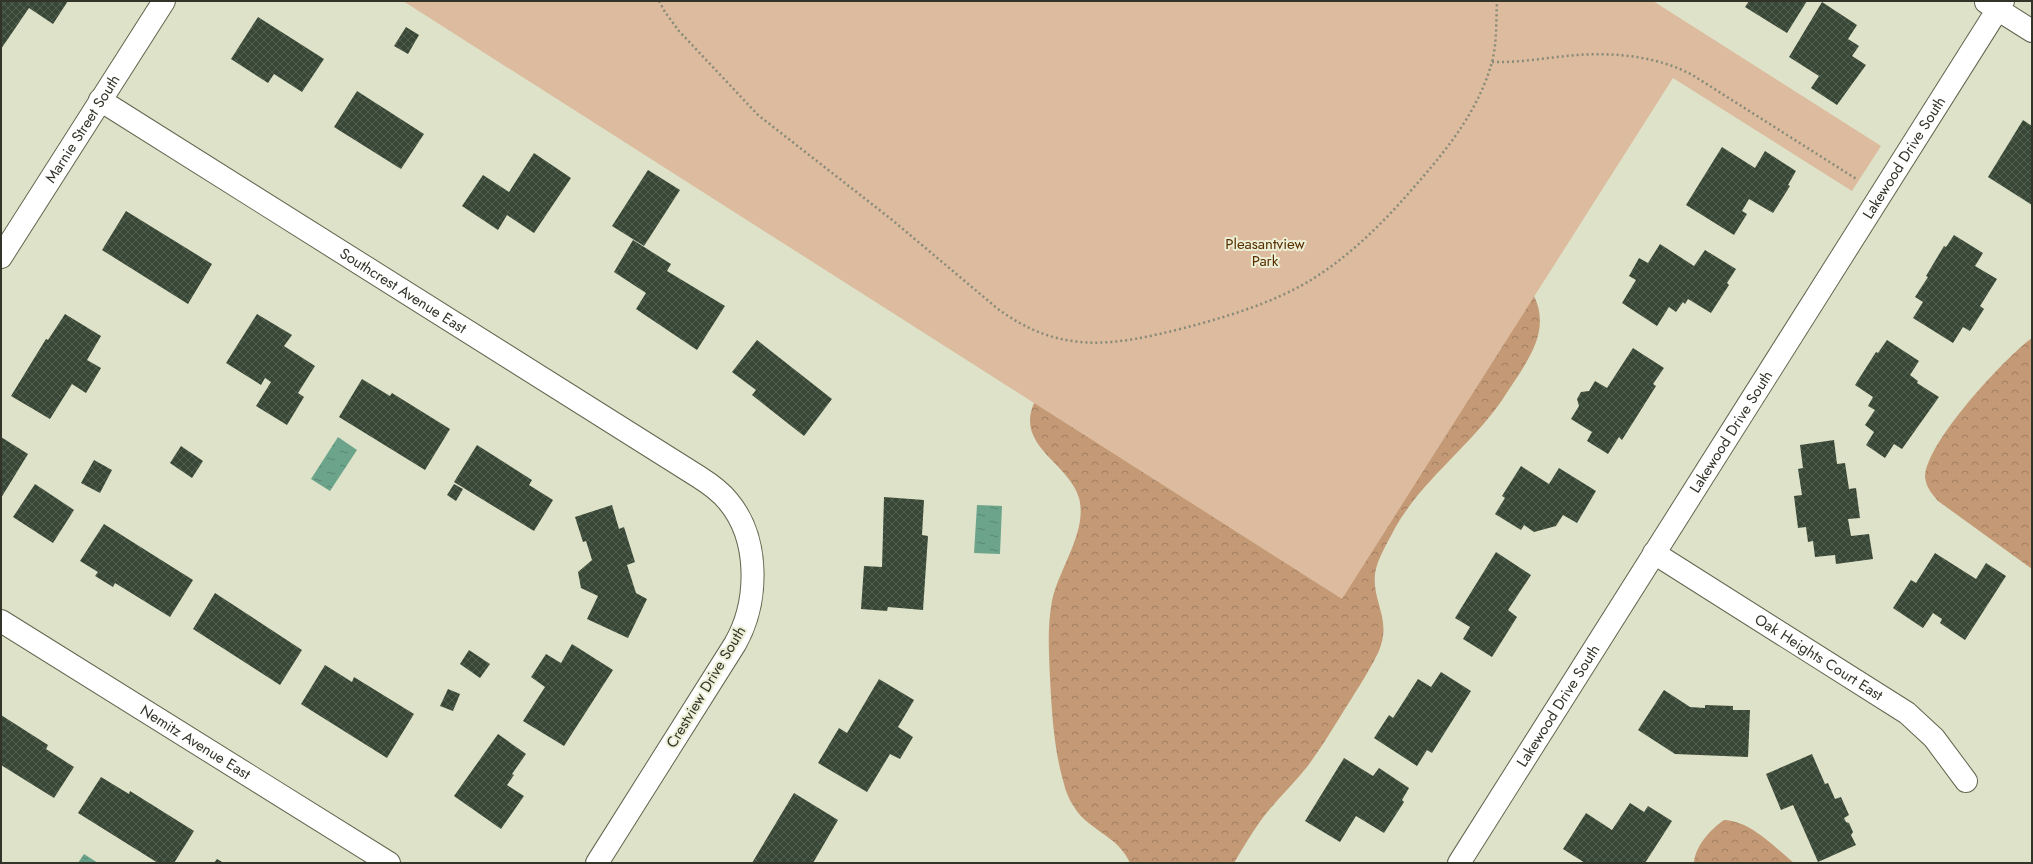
<svg xmlns="http://www.w3.org/2000/svg" width="2033" height="864" font-family="Jost,sans-serif">
<style>
.forest{fill:url(#forest-crowns)}
.park{fill:#dcbb9e}
.water{fill:url(#water-ripples)}
.building{fill:url(#building-cross-hatch)}
.lines{fill:none;stroke-linecap:round;stroke-linejoin:round}
.minor-casing{stroke:#62654e;stroke-width:24}
.path{stroke:#878a78;stroke-width:2.5;stroke-dasharray:2 3;stroke-linecap:butt}
.minor{stroke:#fff;stroke-width:22}
.labels{text-anchor:middle;dominant-baseline:central;stroke-width:4;stroke-linejoin:round;paint-order:stroke}
.street-label{font-size:15px;fill:#323429;stroke:#ecefd5}
.park-label{font-size:15px;fill:#572f00;stroke:#ecefd5}
</style>
<defs>
<pattern id="forest-crowns" width="20" height="18" patternUnits="userSpaceOnUse"><rect width="20" height="18" fill="#c49a76"/><path d="M2 6a3 3 0 1 1 6 0M12 15a3 3 0 1 1 6 0" fill="none" stroke="#a07e61"/></pattern>
<pattern id="water-ripples" width="26" height="14" patternUnits="userSpaceOnUse"><rect width="26" height="14" fill="#6ba48b"/><path d="M2 4q2-2 4 0t4 0M15 11q2-2 4 0t4 0" fill="none" stroke="#598672"/></pattern>
<pattern id="building-cross-hatch" width="8" height="8" patternUnits="userSpaceOnUse"><rect width="8" height="8" fill="#394836"/><path d="M0 0l8 8M0 8l8-8" fill="none" stroke="#546051"/></pattern>
</defs>
<rect width="100%" height="100%" fill="#dee2c8"/>
<g class="forest">
<path d="M1534 296C1552 333 1525 364 1506 394 1475 443 1424 477 1395 528 1388 542 1377 559 1375 574 1372 603 1393 620 1378 653 1367 675 1353 696 1340 717 1330 733 1319 751 1307 767 1292 786 1273 803 1259 823 1250 836 1242 849 1234 863H1130C1121 842 1101 834 1085 820 1075 811 1067 797 1064 784 1054 750 1052 715 1050 679 1049 653 1047 627 1052 601 1059 568 1088 531 1079 498 1069 463 1015 446 1034 403Z"/>
<path d="M2032 338V569L1938 501C1932 494 1926 487 1925 477 1924 445 2005 357 2032 338Z"/>
<path d="M1724 820C1751 821 1774 847 1794 863H1694C1695 846 1711 829 1724 820Z"/>
</g>
<polygon class="park" points="403,1 1653,1 1881,146 1852,191 1673,78 1342,599"/>
<g class="water">
<polygon points="338,437 357,450 330,491 311,479"/>
<polygon points="977,505 1002,506 1000,554 974,553"/>
<polygon points="84,854 98,863 78,863"/>
</g>
<g class="building">
<polygon points="1,1 68,1 53,24 29,8 1,49"/>
<polygon points="1749,1 1807,1 1787,33 1745,7"/>
<polygon points="1822,2 1857,25 1848,39 1859,46 1852,56 1866,65 1837,105 1811,88 1819,76 1789,57"/>
<polygon points="258,17 324,59 302,92 274,74 268,83 231,59"/>
<polygon points="406,27 419,35 408,54 394,46"/>
<polygon points="357,91 424,134 401,169 334,127"/>
<polygon points="2023,120 2032,126 2032,205 1988,177"/>
<polygon points="1722,147 1755,168 1765,151 1796,171 1788,185 1790,186 1773,213 1749,199 1742,211 1747,214 1734,235 1686,205"/>
<polygon points="534,153 571,178 534,233 507,215 498,230 462,206 483,175 509,192"/>
<polygon points="648,170 680,190 644,246 612,226"/>
<polygon points="126,211 212,264 188,304 102,250"/>
<polygon points="1954,235 1983,253 1975,266 1997,279 1980,306 1984,309 1970,331 1963,327 1953,343 1913,318 1923,302 1915,297 1928,277 1926,276 1944,246 1946,247"/>
<polygon points="633,240 671,264 667,271 725,306 697,350 636,309 646,293 614,272"/>
<polygon points="1660,244 1694,266 1705,250 1736,269 1727,283 1729,285 1711,313 1688,299 1685,304 1683,302 1676,312 1669,307 1657,326 1622,303 1636,280 1629,276 1639,258 1648,263"/>
<polygon points="65,314 101,336 87,360 101,368 86,393 72,384 50,419 11,396 46,339 48,340"/>
<polygon points="257,314 292,335 284,346 315,366 298,393 304,397 287,425 256,406 271,382 265,378 261,385 226,363"/>
<polygon points="757,340 832,399 804,436 752,395 756,390 732,372"/>
<polygon points="1887,340 1919,361 1910,375 1918,381 1917,383 1939,397 1902,449 1894,444 1885,458 1866,445 1874,432 1865,425 1875,410 1868,406 1873,397 1855,385 1876,352 1878,353"/>
<polygon points="1633,348 1664,368 1653,384 1656,386 1622,440 1619,437 1608,454 1587,441 1592,432 1571,419 1579,406 1577,399 1581,392 1589,391 1595,381 1607,388"/>
<polygon points="362,379 390,396 392,393 450,429 425,470 339,417"/>
<polygon points="1,437 28,454 1,498"/>
<polygon points="1834,440 1837,464 1845,463 1849,489 1856,488 1860,518 1848,519 1851,536 1869,534 1873,559 1836,564 1835,555 1815,557 1813,541 1808,542 1806,527 1798,528 1794,496 1802,495 1798,469 1803,468 1800,445"/>
<polygon points="477,445 532,480 529,485 553,500 534,531 454,482"/>
<polygon points="181,446 203,461 192,478 170,463"/>
<polygon points="94,460 112,470 100,493 81,483"/>
<polygon points="1521,466 1549,484 1559,468 1596,491 1577,523 1563,515 1556,526 1534,532 1524,525 1521,530 1495,514 1505,498 1502,496"/>
<polygon points="35,484 74,510 53,543 13,517"/>
<polygon points="454,484 463,489 456,501 447,495"/>
<polygon points="884,497 924,500 922,535 928,536 923,610 888,607 887,611 861,609 864,566 882,567"/>
<polygon points="612,505 619,529 624,527 635,562 627,565 636,593 647,599 628,638 587,619 598,596 581,588 578,572 592,560 586,541 583,542 575,517"/>
<polygon points="104,524 193,580 170,617 115,583 113,587 95,576 98,572 80,561"/>
<polygon points="1496,552 1531,575 1508,610 1517,617 1492,657 1463,639 1470,627 1455,618"/>
<polygon points="1935,553 1976,579 1986,563 2006,576 1965,640 1940,623 1942,619 1933,613 1923,628 1893,608 1911,580 1916,583"/>
<polygon points="215,593 302,650 280,685 193,629"/>
<polygon points="572,644 613,670 564,746 523,721 545,687 531,677 546,654 561,663"/>
<polygon points="469,650 490,664 480,678 460,664"/>
<polygon points="325,665 352,682 354,677 414,714 387,758 301,704"/>
<polygon points="1441,672 1471,691 1432,753 1427,750 1417,766 1374,738 1389,715 1393,718 1418,679 1431,687"/>
<polygon points="879,679 914,700 898,727 913,737 900,759 890,754 867,792 818,763 839,728 847,733"/>
<polygon points="448,689 460,694 453,711 440,706"/>
<polygon points="1664,690 1690,707 1705,708 1705,705 1733,706 1733,710 1750,710 1748,757 1675,754 1638,730"/>
<polygon points="1,715 48,745 46,749 74,767 54,798 1,765"/>
<polygon points="498,734 526,754 512,774 514,775 507,785 524,796 501,829 454,796"/>
<polygon points="1812,754 1825,784 1828,783 1835,799 1841,797 1849,815 1844,818 1846,822 1849,823 1853,832 1851,835 1856,845 1818,862 1793,805 1781,810 1766,774"/>
<polygon points="1344,758 1373,776 1379,768 1409,788 1402,800 1404,802 1384,833 1356,816 1340,842 1305,821"/>
<polygon points="101,777 129,794 130,791 194,831 174,863 158,863 78,813"/>
<polygon points="794,793 838,820 813,863 752,863"/>
<polygon points="1630,803 1644,812 1648,806 1672,821 1645,863 1585,863 1563,849 1586,813 1612,830"/>
<polygon points="217,859 224,863 214,863"/>
</g>
<g class="lines">
<defs>
<g id="minor">
<polyline points="1986,2 2032,31"/>
<path id="s1" d="M100 100 699 477C710 484 720 491 728 501 760 539 759 602 735 644L597 863"/>
<path id="s2" d="M1 257 164 1"/>
<path id="s3" d="M1654 553 1907 713 1934 738 1966 781"/>
<path id="s4" d="M1 621 389 863"/>
<path id="s5" d="M1459 863 2003 1"/>
</g>
</defs>
<use href="#minor" class="minor-casing"/>
<g class="path">
<path d="M659 1 665 12 679 31 758 115 891 219 998 309C1061 355 1113 346 1184 328 1226 317 1273 303 1311 280 1348 257 1380 226 1408 194 1443 154 1477 115 1492 62 1497 43 1496 21 1497 1"/>
<path d="M1492 62C1521 63 1549 57 1578 55 1616 52 1661 57 1694 76L1858 180"/>
</g>
<use href="#minor" class="minor"/>
</g>
<g class="labels">
<g class="street-label">
<text stroke="none"><textPath href="#s2" startOffset="152">Marnie Street South</textPath></text>
<text stroke="none"><textPath href="#s5" startOffset="834">Lakewood Drive South</textPath></text>
<text stroke="none"><textPath href="#s1" startOffset="358">Southcrest Avenue East</textPath></text>
<text stroke="none"><textPath href="#s5" startOffset="510">Lakewood Drive South</textPath></text>
<text stroke="none"><textPath href="#s3" startOffset="195">Oak Heights Court East</textPath></text>
<text transform="translate(706 687) rotate(-59)">Crestview Drive South</text>
<text stroke="none"><textPath href="#s5" startOffset="186">Lakewood Drive South</textPath></text>
<text stroke="none"><textPath href="#s4" startOffset="229">Nemitz Avenue East</textPath></text>
</g>
<g class="park-label">
<text x="1265" y="244">Pleasantview<tspan x="1265" dy="17">Park</tspan></text>
</g>
</g>
<rect width="2033" height="864" fill="none" stroke="#323429" stroke-width="4"/>
</svg>
